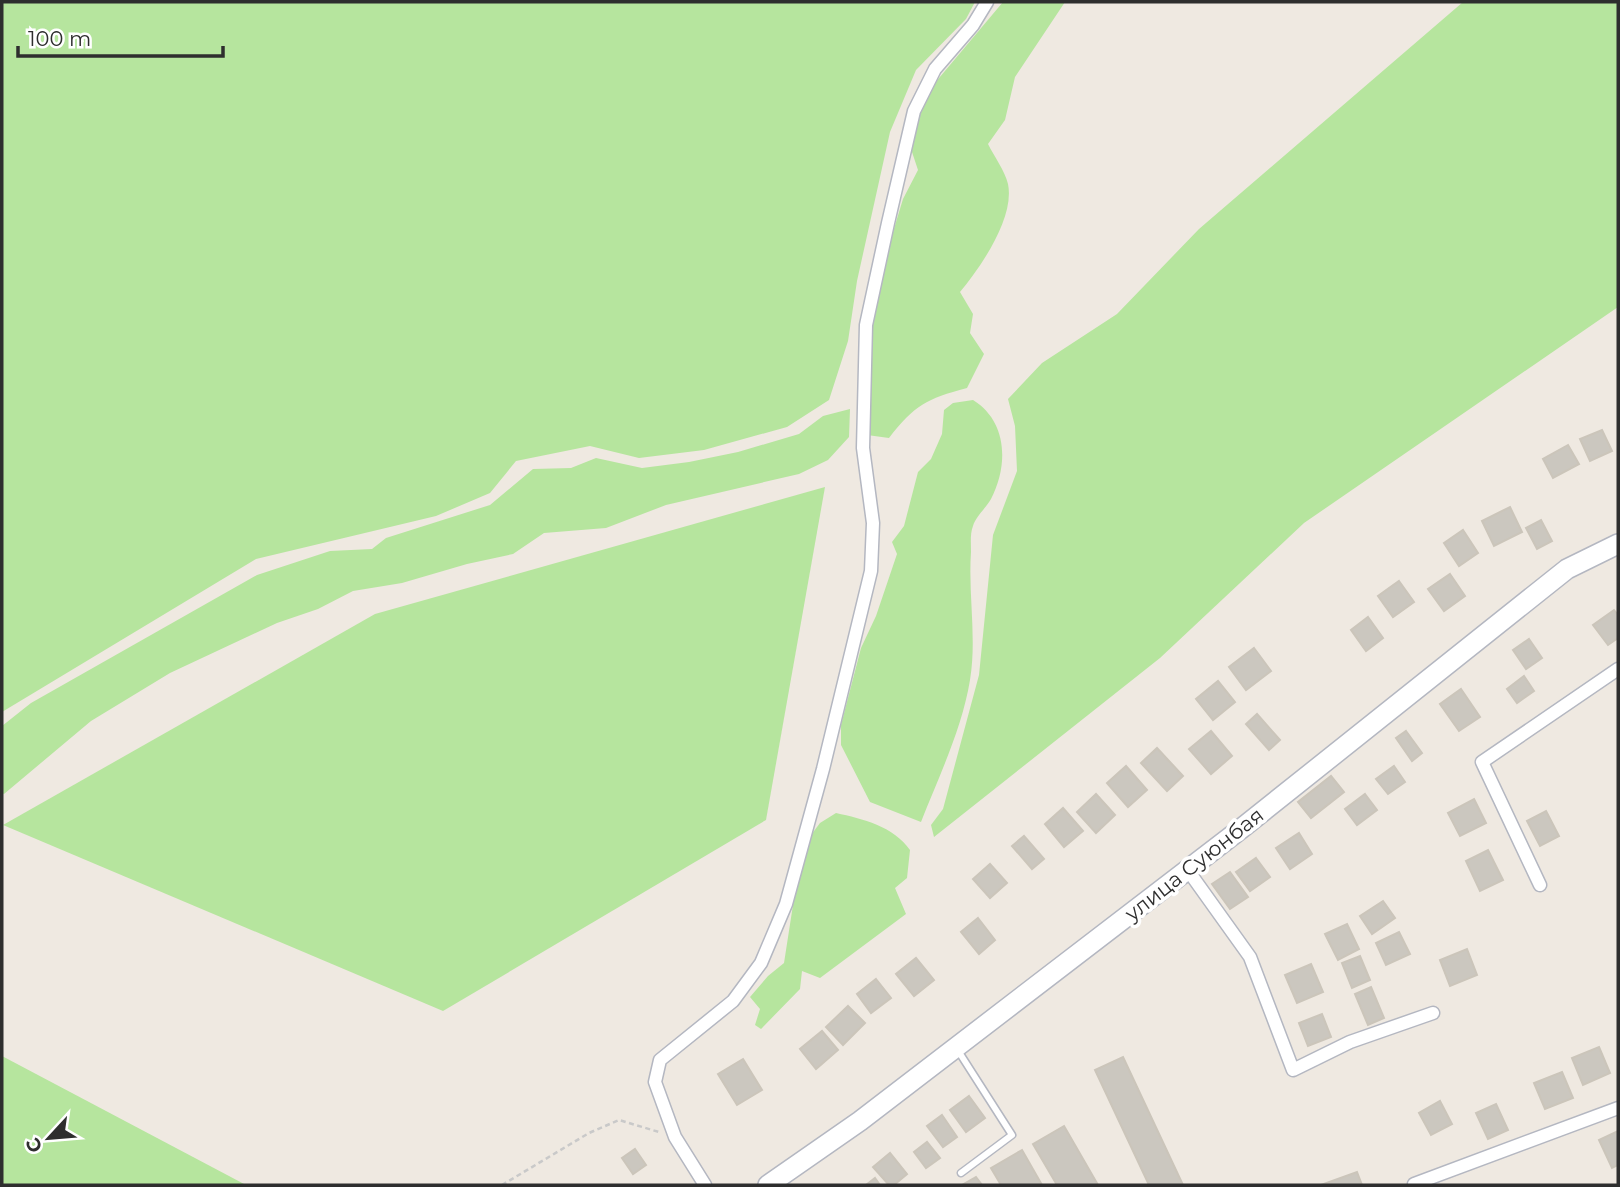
<svg xmlns="http://www.w3.org/2000/svg" width="1620" height="1187" font-family="Montserrat,sans-serif">
<style>
.green{fill:#b6e59e}
.building{fill:#cbc7bf;stroke:#cbc5ba;stroke-width:2}
.lines{fill:none;stroke-linecap:round;stroke-linejoin:round}
.lane-casing{stroke:#b4b7c1;stroke-width:9}
.street-casing{stroke:#b4b7c1;stroke-width:15}
.secondary-casing{stroke:#b4b7c1;stroke-width:22}
.path{stroke:#c9c9c9;stroke-width:2.5;stroke-dasharray:5 3.5;stroke-linecap:butt}
.lane{stroke:#fff;stroke-width:6}
.street{stroke:#fff;stroke-width:12}
.secondary{stroke:#fff;stroke-width:19}
.labels{text-anchor:middle;dominant-baseline:central;stroke-width:7;stroke-linejoin:round;paint-order:stroke}
.street-label{font-size:21px;fill:#2e2e2e;stroke:#fff}
</style>
<rect width="100%" height="100%" fill="#efe9e1"/>
<g class="green">
<polygon points="2,2 975,2 966,19 916,70 890,132 857,281 848,341 829,400 787,427 704,450 639,458 590,446 516,461 490,493 436,516 256,559 2,712"/>
<path d="M1003 2H1065L1015 77 1005 120 988 144C994 156 1005 171 1008 184 1015 218 980 268 960 292L973 314 970 333 984 354 967 388C926 399 915 405 889 438L867 435 872 301 903 199 918 170 908 140 934 84Z"/>
<polygon points="1463,2 1618,2 1618,307 1304,523 1160,658 934,837 931,825 943,809 979,675 993,535 1017,471 1015,426 1008,399 1042,363 1117,314 1199,229"/>
<path d="M973 400C1007 421 1009 464 991 499 986 508 976 516 973 526 970 533 971 544 971 552 968 595 977 638 970 680 962 729 939 776 921 822L870 802 841 745V725L861 648 876 616 897 554 892 542 904 526 918 472 931 459 942 434 944 410 953 403Z"/>
<polygon points="850,409 849,437 828,460 799,474 666,505 606,528 544,533 513,554 467,564 402,583 353,591 318,609 277,623 170,673 91,721 4,794 2,793 2,726 31,703 257,575 330,551 372,549 386,538 490,505 533,469 571,468 596,458 642,468 689,462 738,452 799,434 823,416"/>
<polygon points="825,487 766,820 443,1011 3,825 375,614"/>
<path d="M836 813C863 819 893 826 910 850L907 878 895 888 906 914 820 978 802 971 800 989 761 1029 755 1025 760 1009 750 997 768 976 784 963 802 847 820 823Z"/>
<polygon points="2,1056 246,1185 2,1185"/>
</g>
<g class="building">
<polygon points="1602,430 1612,451 1590,461 1580,439"/>
<polygon points="1568,445 1579,464 1553,478 1543,459"/>
<polygon points="1510,507 1522,532 1494,546 1482,521"/>
<polygon points="1541,520 1552,541 1537,549 1526,528"/>
<polygon points="1463,530 1478,553 1459,566 1444,543"/>
<polygon points="1450,574 1465,596 1444,611 1428,589"/>
<polygon points="1399,581 1414,602 1393,617 1378,596"/>
<polygon points="1614,610 1618,615 1618,638 1608,645 1593,625"/>
<polygon points="1368,617 1383,638 1366,651 1351,630"/>
<polygon points="1529,639 1542,658 1526,669 1513,650"/>
<polygon points="1254,648 1271,671 1246,690 1229,667"/>
<polygon points="1524,676 1534,691 1517,703 1507,689"/>
<polygon points="1218,681 1235,702 1213,720 1196,699"/>
<polygon points="1461,689 1480,717 1459,731 1440,704"/>
<polygon points="1257,714 1280,740 1269,750 1246,724"/>
<polygon points="1211,731 1232,756 1211,774 1189,749"/>
<polygon points="1406,731 1422,753 1412,761 1396,738"/>
<polygon points="1157,748 1183,776 1167,791 1141,763"/>
<polygon points="1126,766 1147,790 1128,807 1107,783"/>
<polygon points="1394,766 1405,782 1388,794 1376,779"/>
<polygon points="1331,776 1344,792 1311,818 1298,802"/>
<polygon points="1096,794 1115,815 1096,833 1077,812"/>
<polygon points="1365,794 1377,810 1357,825 1345,809"/>
<polygon points="1474,799 1486,823 1460,836 1448,813"/>
<polygon points="1063,808 1083,831 1064,847 1045,824"/>
<polygon points="1546,811 1559,836 1540,846 1527,821"/>
<polygon points="1299,833 1312,854 1290,869 1276,848"/>
<polygon points="1024,836 1044,859 1032,869 1012,846"/>
<polygon points="1488,850 1503,880 1480,891 1466,861"/>
<polygon points="1256,858 1270,877 1250,891 1236,872"/>
<polygon points="990,864 1007,883 990,898 973,879"/>
<polygon points="1230,872 1248,897 1230,909 1212,884"/>
<polygon points="1383,901 1395,918 1372,934 1360,916"/>
<polygon points="978,918 995,940 979,954 961,932"/>
<polygon points="1347,924 1359,949 1338,960 1325,934"/>
<polygon points="1399,932 1410,954 1386,965 1376,943"/>
<polygon points="1467,949 1477,975 1450,986 1440,960"/>
<polygon points="1360,956 1370,980 1352,988 1342,963"/>
<polygon points="916,958 934,980 914,996 896,974"/>
<polygon points="1311,964 1323,992 1297,1003 1285,975"/>
<polygon points="876,979 891,998 871,1013 857,994"/>
<polygon points="1371,987 1384,1018 1368,1025 1355,994"/>
<polygon points="848,1006 865,1023 843,1045 826,1027"/>
<polygon points="1322,1014 1331,1037 1308,1046 1299,1023"/>
<polygon points="822,1031 838,1050 816,1069 800,1049"/>
<polygon points="1599,1047 1610,1073 1583,1085 1572,1058"/>
<polygon points="1123,1057 1183,1185 1149,1185 1095,1070"/>
<polygon points="743,1059 762,1090 737,1105 718,1074"/>
<polygon points="1562,1072 1573,1098 1545,1109 1534,1083"/>
<polygon points="969,1096 985,1118 966,1132 950,1110"/>
<polygon points="1440,1101 1452,1124 1431,1135 1419,1113"/>
<polygon points="1496,1104 1508,1130 1488,1139 1476,1113"/>
<polygon points="942,1115 957,1137 943,1147 927,1126"/>
<polygon points="1064,1126 1098,1185 1057,1185 1033,1144"/>
<polygon points="1618,1131 1618,1165 1612,1168 1599,1140"/>
<polygon points="927,1142 940,1158 926,1168 914,1152"/>
<polygon points="635,1149 646,1165 633,1174 622,1158"/>
<polygon points="1022,1150 1042,1185 1001,1185 991,1168"/>
<polygon points="890,1153 907,1174 894,1185 889,1185 873,1167"/>
<polygon points="1357,1172 1362,1185 1321,1185"/>
<polygon points="976,1177 982,1185 962,1185"/>
<polygon points="875,1178 880,1185 866,1185"/>
</g>
<g class="lines">
<defs>
<polyline id="lane" points="957,1049 1012,1135 961,1173"/>
<g id="street">
<polyline points="1187,869 1250,957 1293,1070 1350,1042 1433,1013"/>
<polyline points="1540,885 1482,762 1618,669"/>
<polyline points="1414,1184 1618,1108"/>
<polyline points="705,1185 675,1137 655,1082 660,1060 733,1001 761,963 786,904 823,769 871,571 873,523 863,448 866,325 888,223 914,111 935,69 973,25 987,2"/>
</g>
<polyline id="secondary" points="768,1185 860,1121 1242,828 1567,569 1618,544"/>
</defs>
<use href="#lane" class="lane-casing"/>
<use href="#street" class="street-casing"/>
<use href="#secondary" class="secondary-casing"/>
<polyline class="path" points="502,1185 589,1133 619,1120 659,1132"/>
<use href="#lane" class="lane"/>
<use href="#street" class="street"/>
<use href="#secondary" class="secondary"/>
</g>
<g class="labels">
<g class="street-label">
<text transform="translate(1194 864) rotate(-38)">улица Суюнбая</text>
</g>
</g>
<rect width="1620" height="1187" fill="none" stroke="#2e2e2e" stroke-width="7"/>
<g transform="translate(49 1138) rotate(244)" stroke="#ffffff" stroke-width="5" paint-order="stroke">
<path d="M0-5L12 26L0 18L-12 26Z" fill="#2e2e2e"/>
<text y="-10" font-size="19" font-weight="bold" text-anchor="middle" fill="#2e2e2e">С</text>
</g>
<path d="M18 46v10h205v-10" fill="none" stroke="#2e2e2e" stroke-width="3.5"/>
<text x="28" y="46" font-size="21" fill="#2e2e2e" stroke="#ffffff" stroke-width="5" paint-order="stroke">100 m</text>
</svg>
